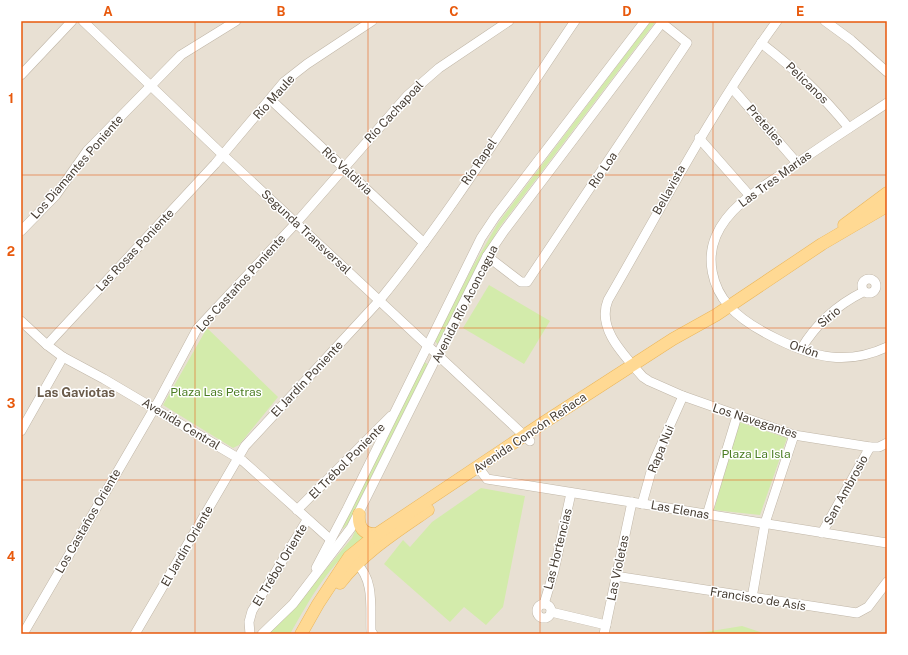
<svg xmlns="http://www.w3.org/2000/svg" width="908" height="655" font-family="'Public Sans',sans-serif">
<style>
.residential{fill:#e8e0d3}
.green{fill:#d3ebab}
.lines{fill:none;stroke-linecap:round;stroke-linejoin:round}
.minor-casing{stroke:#c0b6a7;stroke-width:10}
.major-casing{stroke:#ecb75b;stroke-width:13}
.minor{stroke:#fff;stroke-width:9}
.major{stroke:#ffd993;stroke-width:12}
.grid{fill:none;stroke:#e8590c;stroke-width:1;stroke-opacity:0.55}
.labels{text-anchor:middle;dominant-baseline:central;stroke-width:3;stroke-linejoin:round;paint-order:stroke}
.street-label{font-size:12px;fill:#473e34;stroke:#fff}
.park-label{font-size:12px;fill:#4b7d23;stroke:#fff}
.neighbourhood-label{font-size:13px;font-weight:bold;fill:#6b5c4b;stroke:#fff}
.neatline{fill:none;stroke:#e8590c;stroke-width:1.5}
.grid-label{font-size:13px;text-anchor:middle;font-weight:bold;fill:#e8590c}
</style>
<rect width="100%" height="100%" fill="#f4efe5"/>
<rect class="residential" x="21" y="21" width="866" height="613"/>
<g class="green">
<polygon points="651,21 656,21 499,228 483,256 439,346 435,341 472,268 498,223"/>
<polygon points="489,285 550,321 524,364 463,328"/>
<polygon points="207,328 278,397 239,445 233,448 163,405"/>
<polygon points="425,362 428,365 356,515 343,529 343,523 411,386"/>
<polygon points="739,422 787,438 760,515 714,510"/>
<polygon points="481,488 525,496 503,607 486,625 464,607 450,622 384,564 403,540 410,547 432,522"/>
<path d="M356 529 364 538C328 565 312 596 290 634H268L300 600 352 538Z"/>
<polygon points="742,626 766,634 693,634 699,633"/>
</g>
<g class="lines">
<defs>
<g id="minor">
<polyline points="83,21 223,155 530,441"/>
<path d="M777 21C712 110 663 205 608 300 596 329 625 356 643 377L649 381 683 396 794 435 870 447H879L887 443"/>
<polyline points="825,21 851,40 887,72"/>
<path d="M761 43C796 70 821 94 849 128"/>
<polyline points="21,75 72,21"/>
<polyline points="732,88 797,163"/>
<polyline points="270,99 424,243"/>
<path d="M887 103C854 125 821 146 789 169 763 187 729 205 716 236 706 259 712 287 729 306 748 328 802 354 831 357 850 359 870 355 887 347"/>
<polyline points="699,138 750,196"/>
<polyline points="21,231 56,195 87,151 181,55 236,21"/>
<polyline points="487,256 521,282 527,282 687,43 662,23"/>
<circle cx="869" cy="286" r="7"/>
<polyline points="21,321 47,345 63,357 104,379 243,461 331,540"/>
<polyline points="47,345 215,164 284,82 307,64 372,21"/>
<path d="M801 349C816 324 837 305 863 292"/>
<polyline points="21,431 63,357"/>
<polyline points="478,467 487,479 887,543"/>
<polyline points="642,504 654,461 683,396"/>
<polyline points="297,510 391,416"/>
<polyline points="707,515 737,416"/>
<polyline points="822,533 870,447"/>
<path d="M356 563C375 580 370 608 371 631L373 634"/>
<polyline points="316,568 347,509 481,238 495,217 645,21"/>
<polyline points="615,576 857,613 868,607 887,582"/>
<polyline points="752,598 765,523 794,435"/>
<circle cx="544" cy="611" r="7"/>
<polyline points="544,604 554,571 571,493"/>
<polyline points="551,612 606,625"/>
<polyline points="23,634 158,402 197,329 296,223 407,96 439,68 509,21"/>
<path d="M135 634 245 446 379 301C451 213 511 115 575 21"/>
<polyline points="250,634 249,622 252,611 307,520"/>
<polyline points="262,634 293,604 351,528 487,256 504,231 663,21"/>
<polyline points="604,634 632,502"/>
</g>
<g id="major">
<polyline points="844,225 887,193"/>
<path d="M359 514C358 527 363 535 377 534"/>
<path d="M340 583C364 552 396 532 428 510"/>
<polyline points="301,634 318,604 349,557 377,534 543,423 673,339 716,315 822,244 887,206"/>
</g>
</defs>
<use href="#minor" class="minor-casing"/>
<use href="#major" class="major-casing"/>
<use href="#minor" class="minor"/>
<use href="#major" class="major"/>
</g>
<path class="grid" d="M195 21V634M368 21V634M540 21V634M713 21V634M21 175H887M21 328H887M21 480H887"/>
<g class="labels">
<g class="street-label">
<text transform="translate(807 83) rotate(44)">Pelicanos</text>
<text transform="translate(274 97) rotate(-48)">Río Maule</text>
<text transform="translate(394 112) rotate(-47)">Río Cachapoal</text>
<text transform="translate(765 125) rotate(49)">Pretelies</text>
<text transform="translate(479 162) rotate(-56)">Río Rapel</text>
<text transform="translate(77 167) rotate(-49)">Los Diamantes Poniente</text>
<text transform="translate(603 170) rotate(-56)">Río Loa</text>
<text transform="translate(347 171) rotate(43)">Río Valdivia</text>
<text transform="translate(775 179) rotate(-36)">Las Tres Marías</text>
<text transform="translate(669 190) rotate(-61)">Bellavista</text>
<text transform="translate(306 232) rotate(43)">Segunda Transversal</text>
<text transform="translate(135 250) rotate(-47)">Las Rosas Poniente</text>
<text transform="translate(241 283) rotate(-48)">Los Castaños Poniente</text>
<text transform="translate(465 304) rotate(-63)">Avenida Río Aconcagua</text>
<text transform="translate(829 317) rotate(-40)">Sirio</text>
<text transform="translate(804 349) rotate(19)">Orión</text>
<text transform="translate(307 379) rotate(-47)">El Jardín Poniente</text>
<text transform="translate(755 421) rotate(18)">Los Navegantes</text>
<text transform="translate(181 424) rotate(31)">Avenida Central</text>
<text transform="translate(530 433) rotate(-34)">Avenida Concón Reñaca</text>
<text transform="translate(661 449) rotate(-68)">Rapa Nui</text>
<text transform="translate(347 461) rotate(-45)">El Trébol Poniente</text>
<text transform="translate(846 490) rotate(-61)">San Ambrosio</text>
<text transform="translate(680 510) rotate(10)">Las Elenas</text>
<text transform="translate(88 521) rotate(-60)">Los Castaños Oriente</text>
<text transform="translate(187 546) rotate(-60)">El Jardín Oriente</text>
<text transform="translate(558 549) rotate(-76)">Las Hortencias</text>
<text transform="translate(280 565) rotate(-59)">El Trébol Oriente</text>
<text transform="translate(618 568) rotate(-78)">Las Violetas</text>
<text transform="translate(758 599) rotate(9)">Francisco de Asís</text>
</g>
<g class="park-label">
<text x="216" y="392">Plaza Las Petras</text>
<text x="756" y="454">Plaza La Isla</text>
</g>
<g class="neighbourhood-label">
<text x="76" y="392">Las Gaviotas</text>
</g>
</g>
<rect width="908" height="655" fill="none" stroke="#ffffff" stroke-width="44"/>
<rect x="22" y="22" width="864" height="611" class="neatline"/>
<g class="grid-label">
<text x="108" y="16">A</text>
<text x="281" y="16">B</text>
<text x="454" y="16">C</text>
<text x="627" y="16">D</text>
<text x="800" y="16">E</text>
<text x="11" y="103">1</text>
<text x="11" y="256">2</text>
<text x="11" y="408">3</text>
<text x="11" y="561">4</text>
</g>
</svg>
